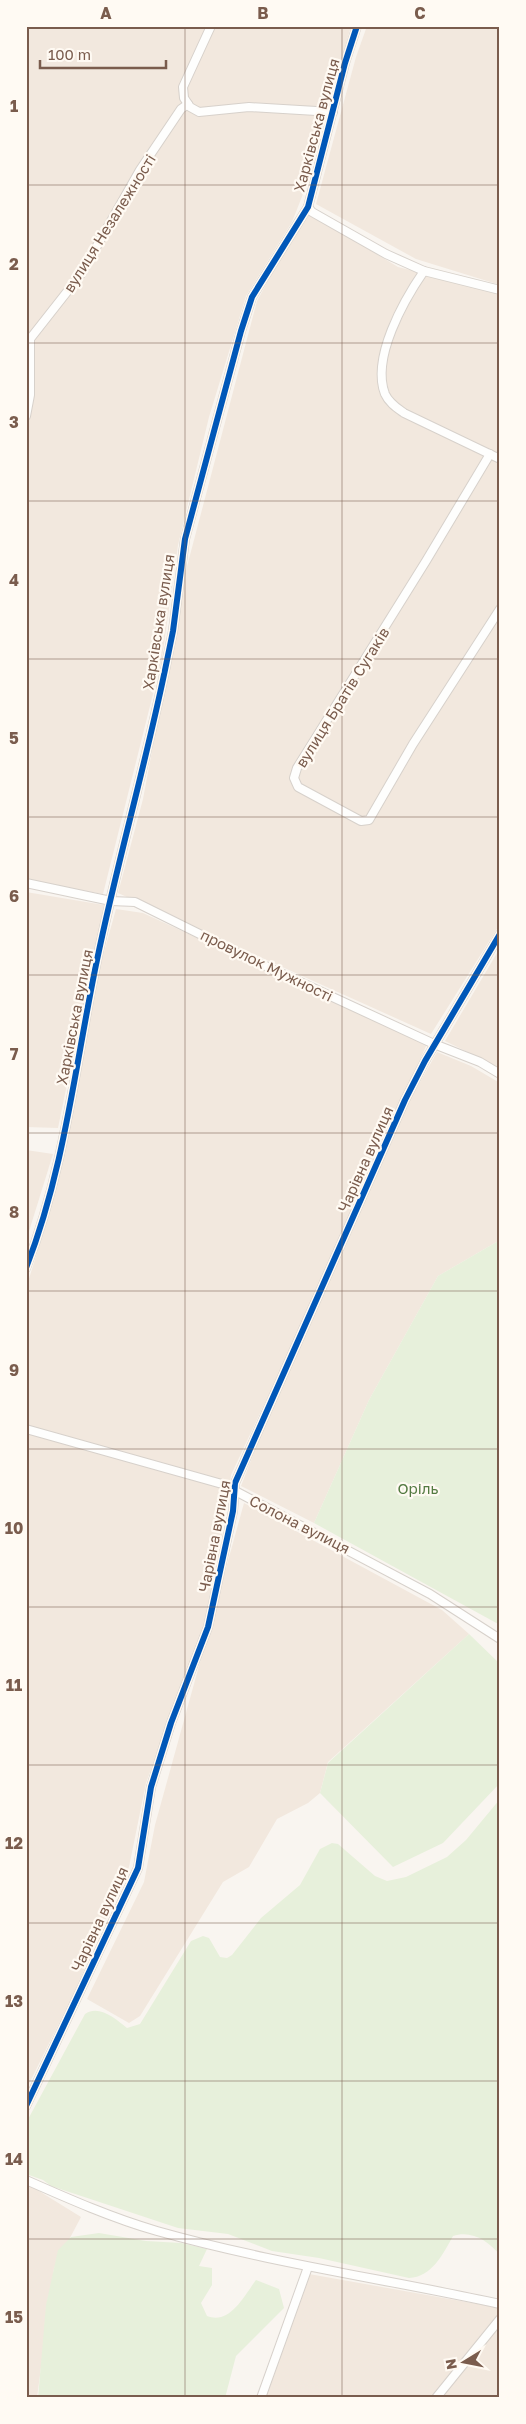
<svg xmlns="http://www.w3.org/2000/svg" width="526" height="2424" font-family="'Golos Text',sans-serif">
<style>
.residential{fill:#f2e8de}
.green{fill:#e7f0db}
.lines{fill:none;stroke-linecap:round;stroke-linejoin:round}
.street-casing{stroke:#d7d1cb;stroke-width:10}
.street{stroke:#fefefd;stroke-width:8}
.cycleway-casing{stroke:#fffaf3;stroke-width:9}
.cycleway{stroke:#0057b8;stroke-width:6}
.grid{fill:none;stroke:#7a5c4d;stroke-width:1;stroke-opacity:0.55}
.labels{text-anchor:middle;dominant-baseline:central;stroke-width:4.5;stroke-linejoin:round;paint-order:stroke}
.street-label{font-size:15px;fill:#7a5c4d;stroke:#fffaf3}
.park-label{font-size:15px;fill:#537a41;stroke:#fffaf3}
.neatline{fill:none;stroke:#7a5c4d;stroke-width:2}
.grid-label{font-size:16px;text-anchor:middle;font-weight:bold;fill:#7a5c4d}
</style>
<rect width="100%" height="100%" fill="#f9f5f0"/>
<g class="residential">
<polygon points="26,26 351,26 303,194 292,222 246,296 209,417 178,545 162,658 103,894 26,880"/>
<polygon points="367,26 500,26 500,285 416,259 316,204 356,57"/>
<polygon points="306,211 398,267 500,292 500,924 431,1034 118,893 143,799 185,574 257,301"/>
<polygon points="26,892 104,905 58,1128 26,1127"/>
<polygon points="116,909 143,913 427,1044 292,1345 231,1475 225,1520 203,1628 146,1783 129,1867 73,1995 26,2090 26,1288 49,1215 72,1116 99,970"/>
<polygon points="500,948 500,1068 445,1041"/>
<polygon points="437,1052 471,1066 500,1083 500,1240 438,1276 369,1400 314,1523 241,1486 260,1437 406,1107"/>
<polygon points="26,1150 53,1154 26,1241"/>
<polygon points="244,1503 442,1610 469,1634 328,1762 320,1793 308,1803 277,1819 249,1867 223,1882 140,2016 129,2023 87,1999 144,1882 155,1825"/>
<polygon points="26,2183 81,2217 54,2268 37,2398 26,2398"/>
<polygon points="309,2274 500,2308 500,2398 265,2398"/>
</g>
<g class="green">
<polygon points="500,1240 500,1625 314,1523 369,1400 438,1276"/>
<polygon points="469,1634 500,1664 500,1783 443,1843 393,1867 320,1793 328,1763"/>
<path d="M500 1799V2255C488 2241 472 2230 453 2236 443 2254 432 2277 409 2278L319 2258 272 2251 228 2234 178 2228 51 2186 43 2180 26 2174V2123L85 2014C99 2004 116 2019 127 2028L140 2024 191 1941 203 1936 209 1938 220 1957 227 1958 232 1955 261 1918 300 1885 320 1849 332 1843 338 1844 375 1876 387 1881 406 1877 447 1857 466 1840Z"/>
<path d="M99 2233 146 2241 181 2243 207 2249 199 2266 212 2268V2285L201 2303 207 2316C230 2325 244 2296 256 2280L279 2289 284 2308 236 2356 225 2398H38L46 2305 58 2250 71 2237Z"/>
</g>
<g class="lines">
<defs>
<g id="street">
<polyline points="211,26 183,87 184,98 190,107 199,112 249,107 333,112"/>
<polyline points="308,207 312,212 386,254 424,271 500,290"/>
<path d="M424 271C404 300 371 358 385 394 389 403 397 408 404 413L500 459"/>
<polyline points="26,344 81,274 140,170 181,109 188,104"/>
<polyline points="26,416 30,395 30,341"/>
<polyline points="490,454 426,561 297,768 294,778 298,787 361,821 369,820 413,744 500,609"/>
<polyline points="26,883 111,901 135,902 244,956 434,1044 480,1062 500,1074"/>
<path d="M26 1268C65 1168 75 1065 97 960 117 863 145 767 165 670L173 631 185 539 241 331 252 297 308 207 345 63 357 26"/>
<polyline points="26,1429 222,1484 430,1594 500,1639"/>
<polyline points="26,2106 138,1868 151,1787 171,1723 208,1627 233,1511 235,1483 405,1100 425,1061 500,934"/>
<path d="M26 2180C69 2199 112 2218 157 2231 270 2263 386 2279 500 2304"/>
<polyline points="261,2398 308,2267"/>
<polyline points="436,2398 500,2319"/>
</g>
</defs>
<use href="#street" class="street-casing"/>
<use href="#street" class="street"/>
<defs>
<g id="cycleway">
<path d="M26 1268C65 1168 75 1065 97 960 117 863 145 767 165 670L173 631 185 539 241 331 252 297 308 207 345 63 357 26"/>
<polyline points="26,2106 138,1868 151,1787 171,1723 208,1627 233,1511 235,1483 405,1100 425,1061 500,934"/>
</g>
</defs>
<use href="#cycleway" class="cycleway-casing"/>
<use href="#cycleway" class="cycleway"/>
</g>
<path class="grid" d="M185 26V2398M342 26V2398M26 185H500M26 343H500M26 501H500M26 659H500M26 817H500M26 975H500M26 1133H500M26 1291H500M26 1449H500M26 1607H500M26 1765H500M26 1923H500M26 2081H500M26 2239H500"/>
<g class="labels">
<g class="street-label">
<text transform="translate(316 125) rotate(-75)">Харківська вулиця</text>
<text transform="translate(109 223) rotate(-58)">вулиця Незалежності</text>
<text transform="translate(158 622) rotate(-81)">Харківська вулиця</text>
<text transform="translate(342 697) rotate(-58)">вулиця Братів Сугаків</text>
<text transform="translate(267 965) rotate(26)">провулок Мужності</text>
<text transform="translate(74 1017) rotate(-79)">Харківська вулиця</text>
<text transform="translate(365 1159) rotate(-66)">Чарівна вулиця</text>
<text transform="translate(300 1524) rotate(27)">Солона вулиця</text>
<text transform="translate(214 1536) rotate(-79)">Чарівна вулиця</text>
<text transform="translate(99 1919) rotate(-65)">Чарівна вулиця</text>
</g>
<g class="park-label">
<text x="418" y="1488">Оріль</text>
</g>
</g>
<rect width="526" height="2424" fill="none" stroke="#fffaf3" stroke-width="55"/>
<g transform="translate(464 2362) rotate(260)" stroke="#fffaf3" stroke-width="4" paint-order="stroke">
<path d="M0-4L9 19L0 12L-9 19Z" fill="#7a5c4d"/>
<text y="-8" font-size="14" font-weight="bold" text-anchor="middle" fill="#7a5c4d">N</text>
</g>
<path d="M40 60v8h126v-8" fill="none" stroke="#7a5c4d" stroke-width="2.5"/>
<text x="48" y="60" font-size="15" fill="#7a5c4d" stroke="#fffaf3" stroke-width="4" paint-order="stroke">100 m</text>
<rect x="28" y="28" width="470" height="2368" class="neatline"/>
<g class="grid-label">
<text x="106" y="19">A</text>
<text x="263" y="19">B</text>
<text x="420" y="19">C</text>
<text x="14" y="112">1</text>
<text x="14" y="270">2</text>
<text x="14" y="428">3</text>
<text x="14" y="586">4</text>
<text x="14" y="744">5</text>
<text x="14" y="902">6</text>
<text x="14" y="1060">7</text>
<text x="14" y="1218">8</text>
<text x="14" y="1376">9</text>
<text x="14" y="1534">10</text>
<text x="14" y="1691">11</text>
<text x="14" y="1849">12</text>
<text x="14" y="2007">13</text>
<text x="14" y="2165">14</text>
<text x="14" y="2323">15</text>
</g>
</svg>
